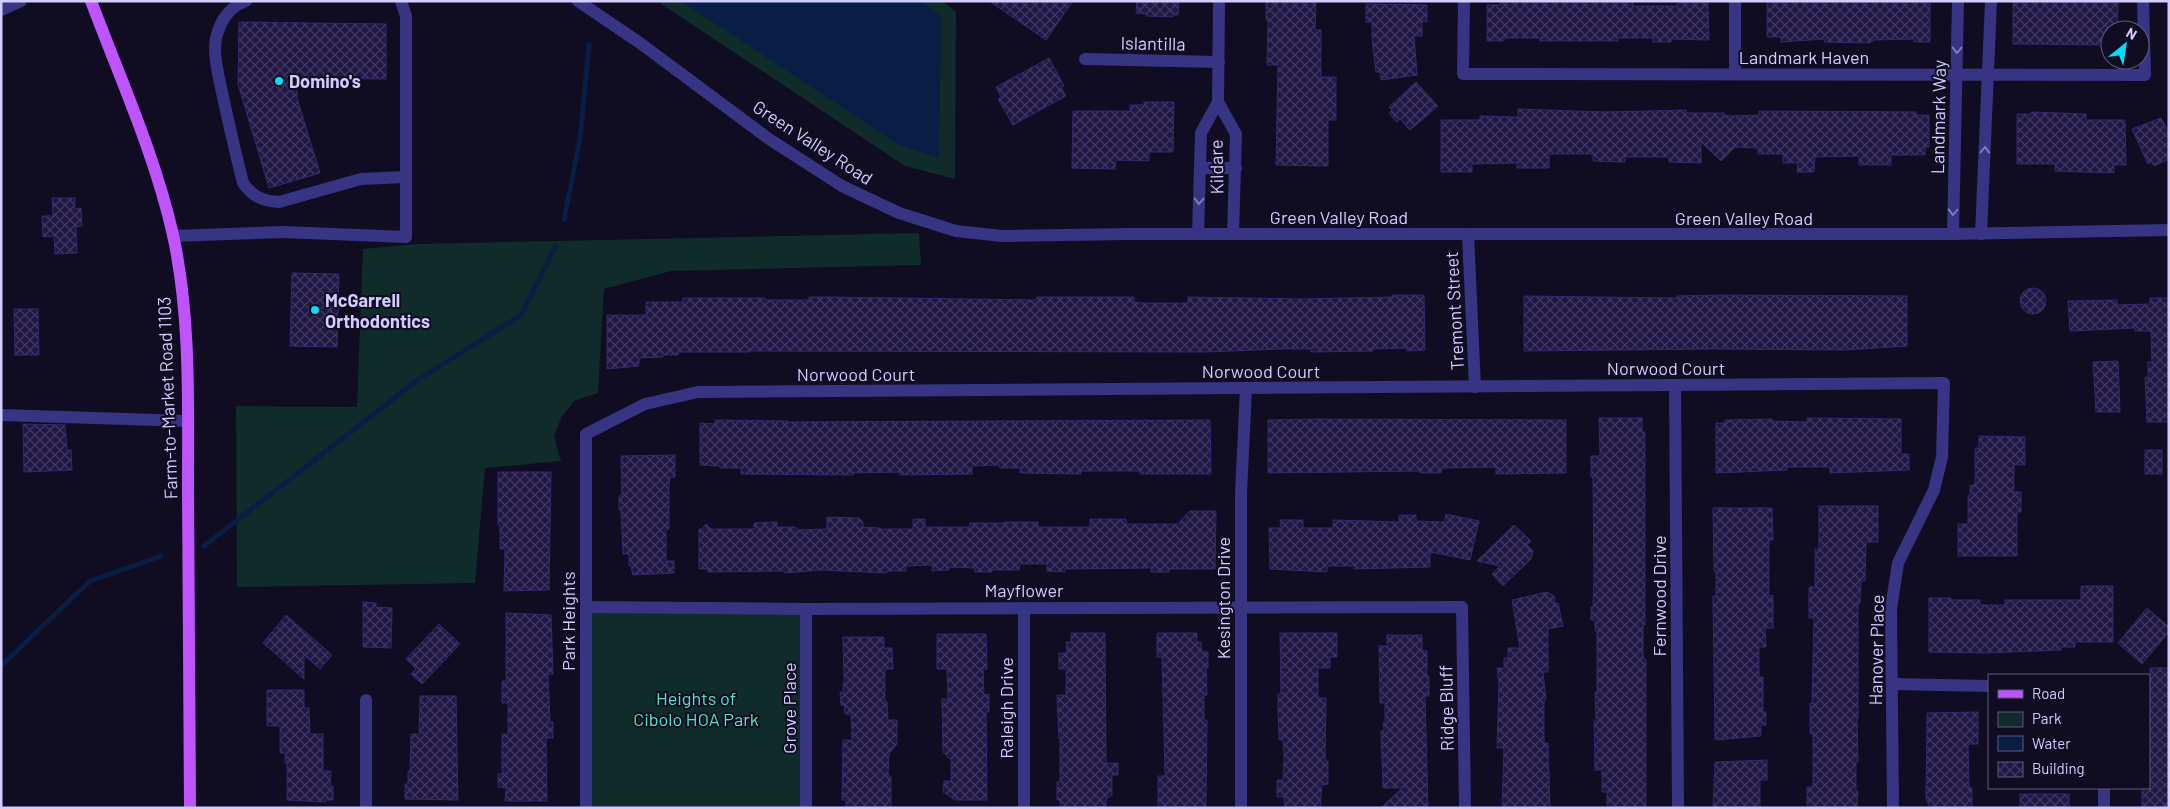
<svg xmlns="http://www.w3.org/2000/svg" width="2170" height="809" font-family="Barlow,sans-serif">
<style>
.park{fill:#0f2c2b}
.water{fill:#081e44}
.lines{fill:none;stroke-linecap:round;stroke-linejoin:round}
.stream{stroke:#081e44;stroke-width:5}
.building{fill:url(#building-cross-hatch);stroke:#362771}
.minor{stroke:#373484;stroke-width:12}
.major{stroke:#bf54ff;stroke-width:12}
.oneway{stroke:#7d79bb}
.poi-dot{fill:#00def8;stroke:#100c22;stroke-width:2}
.labels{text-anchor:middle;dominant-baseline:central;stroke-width:4;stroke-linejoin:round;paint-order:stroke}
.street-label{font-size:18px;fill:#d3cdff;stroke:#100c22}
.poi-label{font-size:18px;font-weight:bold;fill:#d3cdff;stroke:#100c22;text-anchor:start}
.park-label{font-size:18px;fill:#52e6c1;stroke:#100c22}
</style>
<defs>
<pattern id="building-cross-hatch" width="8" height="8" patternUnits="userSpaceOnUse" patternTransform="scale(1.25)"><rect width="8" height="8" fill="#201744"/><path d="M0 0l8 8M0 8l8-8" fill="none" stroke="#403860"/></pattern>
</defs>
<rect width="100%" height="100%" fill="#100c22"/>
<g class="park">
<polygon points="657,1 942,1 956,12 955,179 905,166"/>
<polygon points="919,233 921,265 671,271 604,289 598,393 574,401 562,416 554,436 561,461 485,468 475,583 237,587 236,406 357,407 363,249 418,244"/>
<polygon points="586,607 806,609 806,808 587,808"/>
</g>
<polygon class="water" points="681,1 920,1 941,16 939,158 899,145"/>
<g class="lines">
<g class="stream">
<polyline points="564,220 580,139 589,45"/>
<polyline points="204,546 419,379 521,315 555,248"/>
<polyline points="1,666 90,581 161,556"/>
</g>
</g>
<g class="building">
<polygon points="989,1 1073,1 1046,40"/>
<polygon points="1137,1 1179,1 1178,15 1173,15 1173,17 1146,16 1146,14 1136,13"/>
<polygon points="1266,1 1316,1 1315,30 1321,30 1321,77 1336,77 1336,120 1328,120 1328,166 1276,165 1278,65 1267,65 1268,20 1266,20"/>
<polygon points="1503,1 1633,1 1633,6 1677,6 1677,4 1684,1 1708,1 1709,40 1671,39 1671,42 1653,42 1653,38 1618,38 1618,41 1540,41 1540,38 1504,38 1504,41 1487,41 1487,5 1499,5"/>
<polygon points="1767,1 1925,1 1925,3 1930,3 1930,42 1914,42 1914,39 1873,40 1873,41 1868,43 1824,42 1825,39 1781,42 1781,37 1767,37"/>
<polygon points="2013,1 2118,3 2117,30 2110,30 2110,43 2105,42 2106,45 2013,44"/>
<polygon points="1366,4 1427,5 1427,22 1422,21 1422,36 1414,36 1417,75 1381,80 1380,72 1376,72 1372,40 1372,22 1366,22"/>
<polygon points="239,22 386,24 386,79 297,78 297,98 320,173 269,188 238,84"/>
<polygon points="1049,58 1064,86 1061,87 1066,96 1013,125 998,99 1001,97 996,87"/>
<polygon points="1416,82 1438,106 1410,130 1400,119 1397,122 1389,113 1392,110 1389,107"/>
<polygon points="1144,102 1174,102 1173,152 1149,152 1149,161 1116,160 1115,169 1072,168 1073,111 1130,111 1130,105 1144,105"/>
<polygon points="1518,109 1605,112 1686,110 1686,113 1724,113 1724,115 1731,116 1759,115 1759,111 1916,112 1916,115 1929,115 1929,147 1925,147 1925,155 1891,155 1891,165 1859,165 1859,156 1815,157 1814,172 1797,172 1798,163 1783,163 1783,154 1758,154 1758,148 1735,147 1721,161 1701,142 1701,163 1669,162 1669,157 1625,157 1625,162 1593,161 1593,154 1549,154 1549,168 1517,168 1517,163 1472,164 1472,172 1441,172 1441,120 1480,120 1480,116 1518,117"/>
<polygon points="2031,112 2086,114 2086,120 2125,120 2126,165 2114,165 2114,173 2055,171 2055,164 2017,164 2017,114 2031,114"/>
<polygon points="2161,118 2169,133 2169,159 2154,166 2152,162 2148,164 2132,129"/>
<polygon points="52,198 75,198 75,209 81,208 82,226 76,227 77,253 55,254 54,236 43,237 42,216 53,216"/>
<polygon points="292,273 339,274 337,347 290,346"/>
<circle cx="2033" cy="301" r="13"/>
<polygon points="1392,295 1424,295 1425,350 1407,351 1407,348 1373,349 1373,351 1311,352 1311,349 1282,349 1205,352 750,351 750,352 678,352 678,355 663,355 663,357 639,358 639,366 607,369 607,315 646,315 646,302 683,302 683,298 765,298 765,300 809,300 809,297 831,297 1037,300 1037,297 1134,297 1134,302 1144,303 1188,303 1188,297 1302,299 1392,297"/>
<polygon points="1719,295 1907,296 1907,346 1846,350 1714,349 1524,351 1524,296 1677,298 1677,296"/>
<polygon points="2150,298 2169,298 2169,422 2147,422 2145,377 2148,378 2148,362 2152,362 2151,331 2135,331 2135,328 2070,331 2068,301 2117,300 2117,305 2150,304"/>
<polygon points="14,309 38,309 39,355 15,355"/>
<polygon points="2118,361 2120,412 2096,412 2093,362"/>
<polygon points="1599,418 1642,418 1642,432 1645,432 1645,625 1643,625 1643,656 1646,661 1646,808 1607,808 1607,792 1602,792 1602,770 1595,770 1594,721 1596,721 1595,692 1597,692 1597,632 1595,631 1595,620 1591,620 1591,607 1593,607 1594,579 1593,477 1591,477 1591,456 1600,456"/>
<polygon points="1807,418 1901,419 1901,454 1909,454 1909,470 1830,473 1830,467 1787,467 1787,470 1716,473 1716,423 1725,423 1725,420 1772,419 1772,421 1807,422"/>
<polygon points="1318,419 1566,420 1566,473 1496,474 1496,467 1442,468 1441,473 1420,473 1420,471 1268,473 1268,420"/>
<polygon points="715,420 788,421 788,422 1210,420 1211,474 1140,474 1140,471 1081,471 1081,474 1020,473 1020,468 1000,468 999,465 972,466 972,474 900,475 900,472 853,473 853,475 741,474 741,468 720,468 720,466 700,465 700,423 715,424"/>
<polygon points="23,424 65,425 67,450 71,450 72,470 24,472"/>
<polygon points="1979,436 2025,437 2025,465 2014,465 2014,492 2021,492 2021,512 2017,512 2017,556 1958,556 1958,524 1968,524 1968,496 1970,496 1970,486 1975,484 1975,448 1979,448"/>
<rect x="2145" y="450" width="17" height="24"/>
<polygon points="675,455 675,477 670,477 669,487 669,529 666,530 666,561 674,561 674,573 633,575 631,566 629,566 629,554 623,554 621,510 619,510 619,496 622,496 621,456"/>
<polygon points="498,472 551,472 549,590 504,591 505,549 500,549 500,525 498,525"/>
<polygon points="1819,506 1878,506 1878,542 1866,542 1865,581 1861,581 1860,603 1858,603 1858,719 1857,719 1858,762 1856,762 1856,791 1858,791 1857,808 1807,808 1807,787 1813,787 1813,734 1810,734 1810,703 1812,703 1814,618 1809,618 1809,587 1815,587 1815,549 1819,549"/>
<polygon points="1713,508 1772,508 1773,540 1769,540 1769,596 1773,595 1773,628 1765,628 1766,647 1759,647 1759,677 1763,677 1763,712 1766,712 1766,725 1761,725 1761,736 1715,740 1713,596 1716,596 1716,571 1714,571"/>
<polygon points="1190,511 1216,511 1215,569 1169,569 1169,572 1151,572 1151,568 1065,569 1065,572 1047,571 1047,564 1020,564 1019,570 992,570 992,572 975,572 975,568 949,567 949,570 932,571 932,565 906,566 906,571 887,571 887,573 821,570 784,573 784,571 708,572 708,569 699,569 699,529 702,529 706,524 711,529 754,529 754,523 777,522 777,527 795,527 797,530 827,529 827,517 859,518 863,522 863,527 878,528 881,529 913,529 913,519 925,519 925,527 970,527 970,523 1003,523 1005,522 1038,522 1038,527 1090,527 1090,519 1126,519 1126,524 1180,524 1180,521"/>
<polygon points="1446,514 1479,521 1470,560 1430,552 1430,567 1354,569 1354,566 1327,566 1327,572 1270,569 1269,528 1281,528 1280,520 1303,520 1303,528 1333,528 1333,520 1399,522 1399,515 1416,515 1416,521 1444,522"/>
<polygon points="1514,525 1531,541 1527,545 1533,551 1531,559 1503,586 1492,574 1500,566 1477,561"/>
<polygon points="2081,586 2113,586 2113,642 2075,642 2075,647 2061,647 2061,650 1984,653 1929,652 1929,598 1951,598 1951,600 1980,600 1980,605 2005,605 2005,600 2081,600"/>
<polygon points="1547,592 1554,596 1555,604 1558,603 1563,626 1548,629 1548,672 1543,672 1546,700 1544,702 1544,743 1548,743 1550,807 1502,808 1504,748 1497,748 1499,684 1497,668 1504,668 1504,658 1508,658 1508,648 1520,648 1512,600"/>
<polygon points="363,602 376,603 376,607 392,608 391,648 363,647"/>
<polygon points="2147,608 2169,627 2169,632 2142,664 2118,643"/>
<polygon points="506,613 551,615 553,674 548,674 550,722 553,722 553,738 546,738 547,801 505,801 506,788 498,787 498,774 502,774 502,734 508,734 508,703 502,703 502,681 506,681"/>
<polygon points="286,615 332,655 320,669 304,655 304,679 263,643"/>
<polygon points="439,624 460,644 422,684 411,674 416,669 406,659"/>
<polygon points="1071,633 1105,633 1106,763 1118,763 1118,775 1112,775 1112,795 1106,799 1106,808 1060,808 1060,800 1057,800 1057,782 1060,782 1060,739 1059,739 1057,695 1066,695 1066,669 1059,669 1059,653 1067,653 1066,642 1071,642"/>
<polygon points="1157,633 1197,633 1197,642 1201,642 1202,652 1208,652 1208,668 1206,668 1207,695 1204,695 1204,720 1207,720 1206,808 1158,808 1158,776 1165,776 1162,657 1157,657"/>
<polygon points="1280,633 1337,633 1337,657 1330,657 1330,668 1318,668 1318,698 1326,698 1325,761 1328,761 1328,784 1322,785 1320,808 1285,808 1284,797 1277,797 1277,780 1283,780 1284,755 1283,740 1279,740 1278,712 1278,694 1281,694"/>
<polygon points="937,634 986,634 987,669 983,669 984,695 989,694 989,712 986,712 987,800 955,800 943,792 944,781 951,781 951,760 943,752 942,699 948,699 947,669 937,669"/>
<polygon points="1387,635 1422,635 1422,651 1427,651 1427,676 1429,676 1429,696 1425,696 1428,808 1381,808 1402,788 1383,788 1381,731 1384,731 1383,723 1385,721 1385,703 1380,703 1379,646 1387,646"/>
<polygon points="843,637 884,637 884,648 892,648 893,669 885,669 885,701 887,702 888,720 897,720 897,744 889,754 888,776 891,776 891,808 846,808 846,800 842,800 843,740 852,740 851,714 845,714 844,705 841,705 840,692 843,692 844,678"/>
<polygon points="2150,668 2169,668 2169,808 2142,808 2142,788 2149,788"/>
<polygon points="267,690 304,690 304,708 309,708 310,734 323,734 323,771 331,771 330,786 333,786 333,800 325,800 325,802 287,800 287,763 285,763 285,753 280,753 280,726 267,726"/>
<polygon points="420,696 456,696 458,800 405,799 405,784 408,784 408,771 410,771 411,734 419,734"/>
<polygon points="1978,712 1978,744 1968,744 1969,788 1972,788 1972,808 1930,808 1926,798 1927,713"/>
<polygon points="1767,760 1767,780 1760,780 1760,808 1713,808 1715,762"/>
<rect x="2020" y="794" width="49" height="14"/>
</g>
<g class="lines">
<g class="minor">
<path d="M246 1C230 6 220 21 216 38 213 54 218 72 221 88 228 120 235 151 243 183 253 197 263 201 279 202L361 179 406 177"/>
<polyline points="578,1 640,43 769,139 842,186 899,213 956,231 1002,236 1128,234 1953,234 2169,230"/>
<polyline points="1464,1 1463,74 2145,75 2143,1"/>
<polyline points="1735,1 1735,74"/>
<polyline points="1,10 21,1"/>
<polyline points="1085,59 1219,62"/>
<polyline points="1218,102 1236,134 1233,234"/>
<polyline points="1200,168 1236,168"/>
<polyline points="1198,234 1201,133 1218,102 1219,1"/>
<polyline points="1953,234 1958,1"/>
<polyline points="1981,234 1991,1"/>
<polyline points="1468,235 1475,387"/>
<polyline points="173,236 283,232 406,237 406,16 401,1"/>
<polyline points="1675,385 1678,808"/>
<polyline points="1,415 188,421"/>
<polyline points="586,607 806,609 1462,607 1465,808"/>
<polyline points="1892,684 1989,686"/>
<polyline points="366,808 366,700"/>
<polyline points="586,808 586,434 645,404 698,392 1944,383 1942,457 1934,490 1898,563 1891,609 1893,808"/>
<polyline points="806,808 806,609"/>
<polyline points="1024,808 1024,608"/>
<polyline points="1241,808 1241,493 1246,389"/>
<polyline points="2104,808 2104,788"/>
</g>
<path class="major" d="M91 1C120 78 155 155 173 235 191 317 188 406 188 490 189 596 189 702 190 808"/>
</g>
<defs><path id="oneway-chevron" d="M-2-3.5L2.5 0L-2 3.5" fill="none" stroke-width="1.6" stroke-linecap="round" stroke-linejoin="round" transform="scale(1.25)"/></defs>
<g class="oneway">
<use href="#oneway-chevron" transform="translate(1957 50) rotate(91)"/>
<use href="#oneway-chevron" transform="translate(1985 150) rotate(-88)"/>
<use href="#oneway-chevron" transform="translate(1199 201) rotate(92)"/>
<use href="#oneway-chevron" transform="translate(1953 212) rotate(91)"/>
</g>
<g class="poi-dot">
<circle cx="279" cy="81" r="5"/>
<circle cx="315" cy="310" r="5"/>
</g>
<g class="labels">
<g class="street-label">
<text transform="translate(1153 43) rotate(1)">Islantilla</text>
<text x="1804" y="57">Landmark Haven</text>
<text transform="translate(1938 117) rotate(-89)">Landmark Way</text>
<text transform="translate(813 142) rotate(33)">Green Valley Road</text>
<text transform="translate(1216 167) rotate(-91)">Kildare</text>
<text x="1339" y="217">Green Valley Road</text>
<text x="1744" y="218">Green Valley Road</text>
<text transform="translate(1454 311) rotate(-93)">Tremont Street</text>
<text x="1666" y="368">Norwood Court</text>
<text x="1261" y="371">Norwood Court</text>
<text x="856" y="374">Norwood Court</text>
<text transform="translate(167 398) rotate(-92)">Farm-to-Market Road 1103</text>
<text x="1024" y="590">Mayflower</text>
<text transform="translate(1659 596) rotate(-90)">Fernwood Drive</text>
<text transform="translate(1223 598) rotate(-90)">Kesington Drive</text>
<text transform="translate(568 621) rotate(-90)">Park Heights</text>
<text transform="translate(1876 650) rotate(-89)">Hanover Place</text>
<text transform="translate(789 708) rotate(-90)">Grove Place</text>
<text transform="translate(1006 708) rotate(-90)">Raleigh Drive</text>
<text transform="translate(1446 708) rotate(-91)">Ridge Bluff</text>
</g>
<g class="poi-label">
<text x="289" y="81">Domino's</text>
<text x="325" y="300">McGarrell<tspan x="325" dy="21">Orthodontics</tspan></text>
</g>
<g class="park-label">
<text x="696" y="698">Heights of<tspan x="696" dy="21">Cibolo HOA Park</tspan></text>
</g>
</g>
<rect width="2170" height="809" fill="none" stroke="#d3cdff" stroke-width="5"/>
<rect x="1988" y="674" width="162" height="115" fill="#100c22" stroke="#5e597a"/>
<rect x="1998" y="690" width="25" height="8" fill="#bf54ff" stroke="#5e597a"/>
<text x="2032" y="699" font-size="15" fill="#d3cdff">Road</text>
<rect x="1998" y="712" width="25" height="15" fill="#0f2c2b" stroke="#5e597a"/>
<text x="2032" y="724" font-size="15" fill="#d3cdff">Park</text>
<rect x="1998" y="736" width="25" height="15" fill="#081e44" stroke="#5e597a"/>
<text x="2032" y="749" font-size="15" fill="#d3cdff">Water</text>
<rect x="1998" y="762" width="25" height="15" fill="url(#building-cross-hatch)" stroke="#5e597a"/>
<text x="2032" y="774" font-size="15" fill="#d3cdff">Building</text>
<g transform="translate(2125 45) rotate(30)"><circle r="24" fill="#100c22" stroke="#5e597a"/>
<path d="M0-4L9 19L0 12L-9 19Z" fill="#00def8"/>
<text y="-8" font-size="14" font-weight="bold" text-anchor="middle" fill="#d3cdff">N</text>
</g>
</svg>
